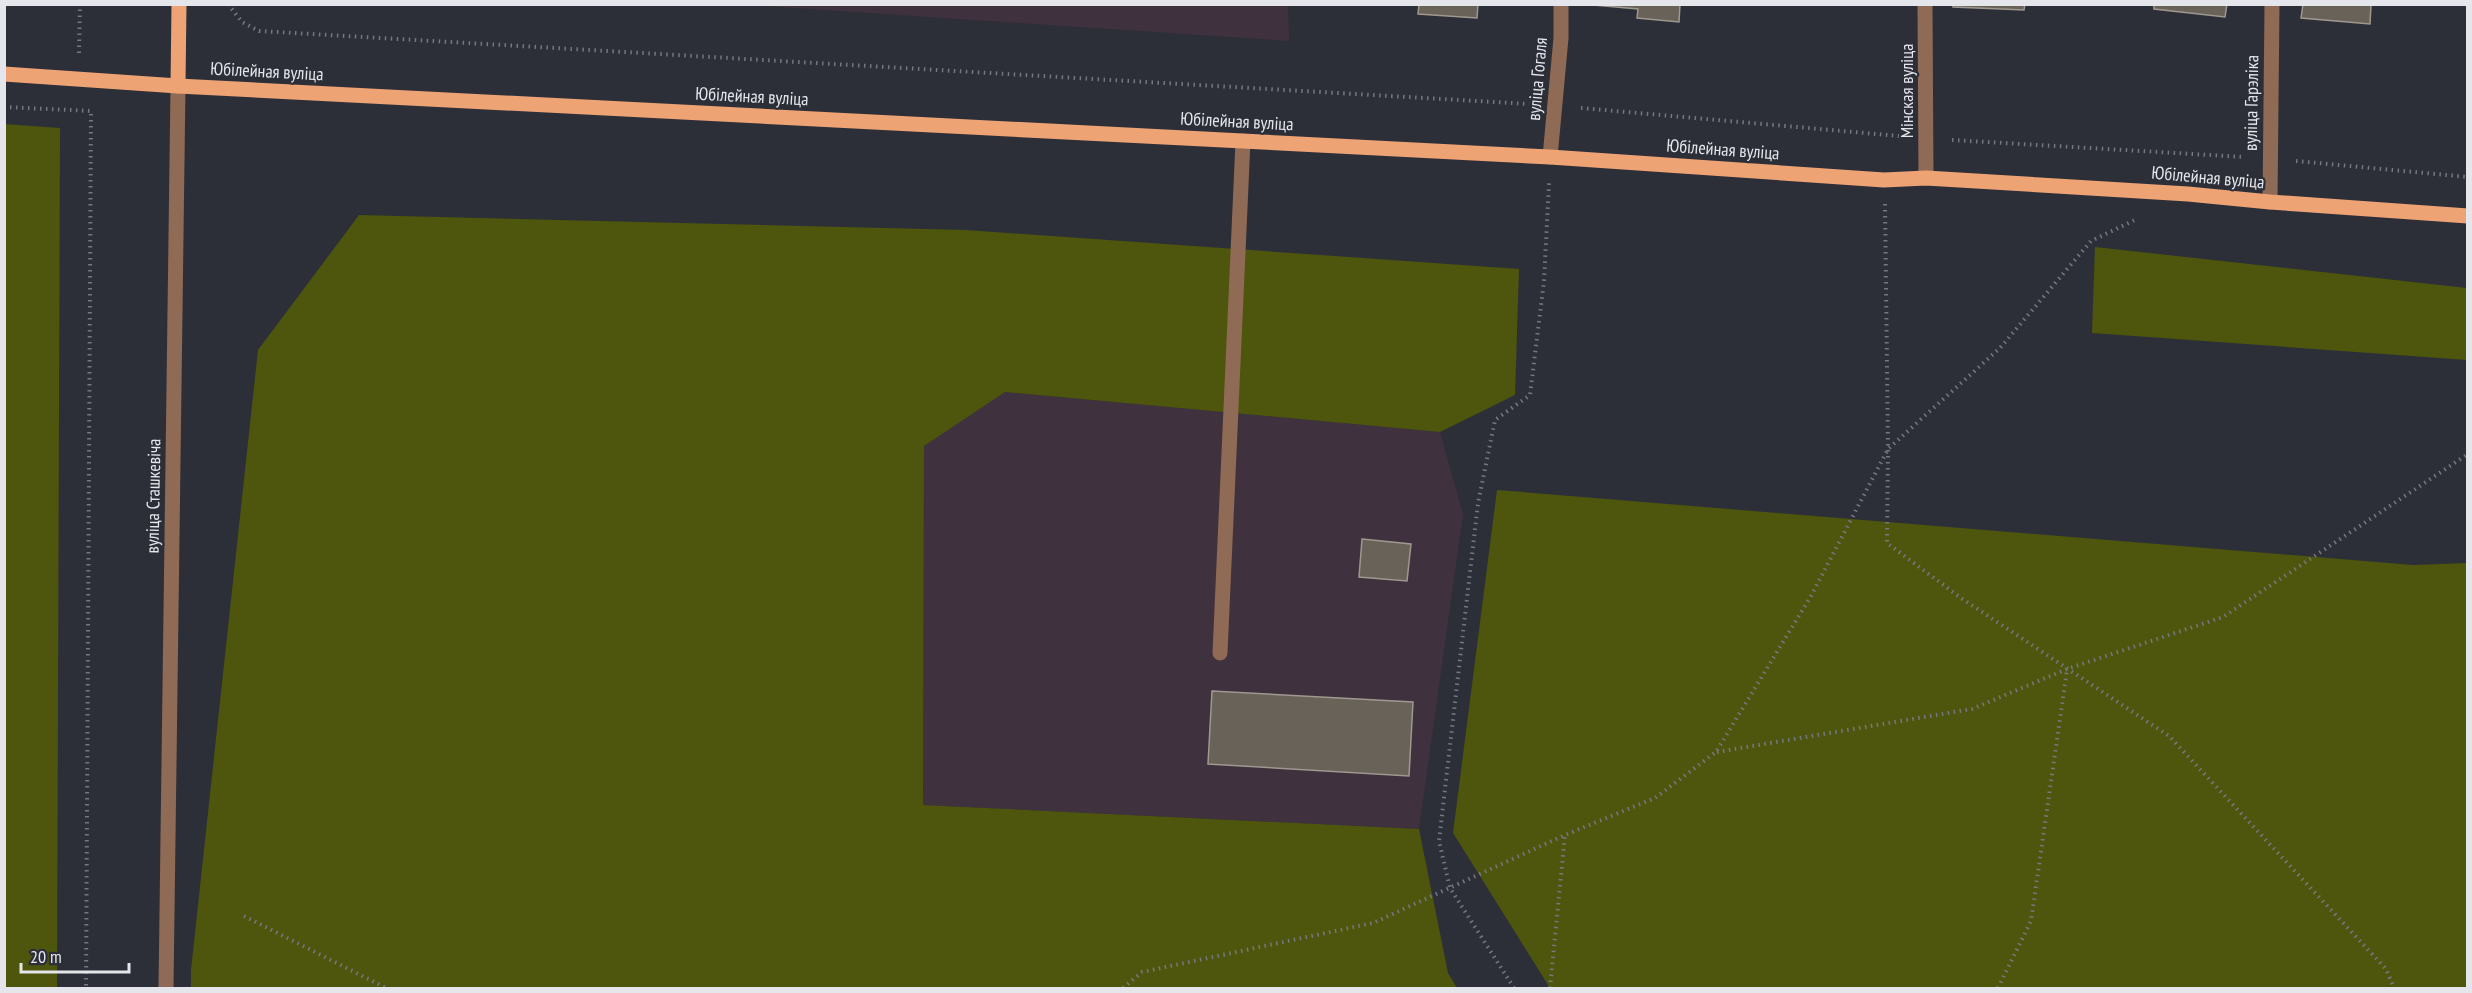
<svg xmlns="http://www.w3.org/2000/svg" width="2472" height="993" font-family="'PT Sans Narrow',sans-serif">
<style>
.industrial{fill:#40313e}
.green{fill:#4e550c}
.building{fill:#686259;stroke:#9f988f;stroke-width:1.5}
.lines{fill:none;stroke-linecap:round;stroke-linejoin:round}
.path{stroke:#767880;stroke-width:4;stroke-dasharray:1.5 4.5;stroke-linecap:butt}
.minor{stroke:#8f6a54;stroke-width:15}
.major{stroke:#eea375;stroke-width:15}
.labels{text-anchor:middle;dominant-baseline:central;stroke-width:4.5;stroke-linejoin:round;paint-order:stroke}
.street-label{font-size:18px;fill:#e4e6eb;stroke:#2c2f38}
</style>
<rect width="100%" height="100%" fill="#2c2f38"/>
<g class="industrial">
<polygon points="749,5 1288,5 1289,41"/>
<polygon points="1005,392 1440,432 1463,514 1419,829 923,805 924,446"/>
</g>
<g class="green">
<polygon points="4,124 60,128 57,988 5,988"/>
<polygon points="359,215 966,230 1519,269 1515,395 1440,432 1005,392 924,446 923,805 1419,829 1448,973 1457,988 191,988 191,970 258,350"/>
<polygon points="2095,247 2467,288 2467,360 2092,333"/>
<polygon points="1497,490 2413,565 2467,563 2467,988 1550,988 1453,833"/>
</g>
<g class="building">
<polygon points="1419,4 1478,4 1477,18 1418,14"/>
<polygon points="1680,4 1679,22 1637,18 1638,9 1593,5"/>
<polygon points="1953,4 2025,4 2024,10 1953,7"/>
<polygon points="2154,4 2227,4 2225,17 2154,9"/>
<polygon points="2303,4 2371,4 2370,24 2301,18"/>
<polygon points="1362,539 1411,544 1407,581 1359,577"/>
<polygon points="1212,691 1413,702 1409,776 1208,764"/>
</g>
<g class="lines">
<g class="path">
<polyline points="228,4 242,22 259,31 1529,104"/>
<polyline points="79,53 80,4"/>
<polyline points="4,107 91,111 86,988"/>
<polyline points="1581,108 1899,136"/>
<polyline points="1952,140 2244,157"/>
<polyline points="2296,161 2468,177"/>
<polyline points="1885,204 1888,449 1887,543 1961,598 2169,736 2386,969 2394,988"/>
<polyline points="1717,752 1972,709 2067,669 2223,617 2468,454"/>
<polyline points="244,916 386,988"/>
<polyline points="1123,988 1142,972 1373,923 1565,835 1655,798 1716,752 1811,596 1888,449 2000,348 2091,241 2137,219"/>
<polyline points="1514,988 1450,888 1439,841 1478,503 1495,420 1530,395 1544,281 1549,183"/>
<polyline points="1550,988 1565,835"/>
<polyline points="1998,988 2031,921 2067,670"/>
</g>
<g class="minor">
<polyline points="1925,4 1926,178"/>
<polyline points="1550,157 1561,38 1561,4"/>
<polyline points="2270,202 2272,4"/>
<polyline points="1220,653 1243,141"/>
<polyline points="166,988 178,86"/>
</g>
<g class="major">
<polyline points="4,74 178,86 1550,157 1884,180 1926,178 2188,194 2270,202 2468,216"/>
<polyline points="178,86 179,4"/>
</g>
</g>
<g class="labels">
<g class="street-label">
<text transform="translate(267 71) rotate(3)">Юбілейная вуліца</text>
<text transform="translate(1537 79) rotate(-85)">вуліца Гогаля</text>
<text transform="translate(1906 91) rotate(-90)">Мінская вуліца</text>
<text transform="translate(752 96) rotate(3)">Юбілейная вуліца</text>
<text transform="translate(2251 103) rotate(-89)">вуліца Гарэліка</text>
<text transform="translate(1237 121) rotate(3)">Юбілейная вуліца</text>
<text transform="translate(1723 149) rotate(4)">Юбілейная вуліца</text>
<text transform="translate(2208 177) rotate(5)">Юбілейная вуліца</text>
<text transform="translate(153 496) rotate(-89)">вуліца Сташкевіча</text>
</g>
</g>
<rect width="2472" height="993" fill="none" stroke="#e4e6eb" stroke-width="12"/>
<path d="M21 963v9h108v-9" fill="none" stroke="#e4e6eb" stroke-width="3"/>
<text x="30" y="963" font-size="18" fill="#e4e6eb" stroke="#2c2f38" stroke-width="4.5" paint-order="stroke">20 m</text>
</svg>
